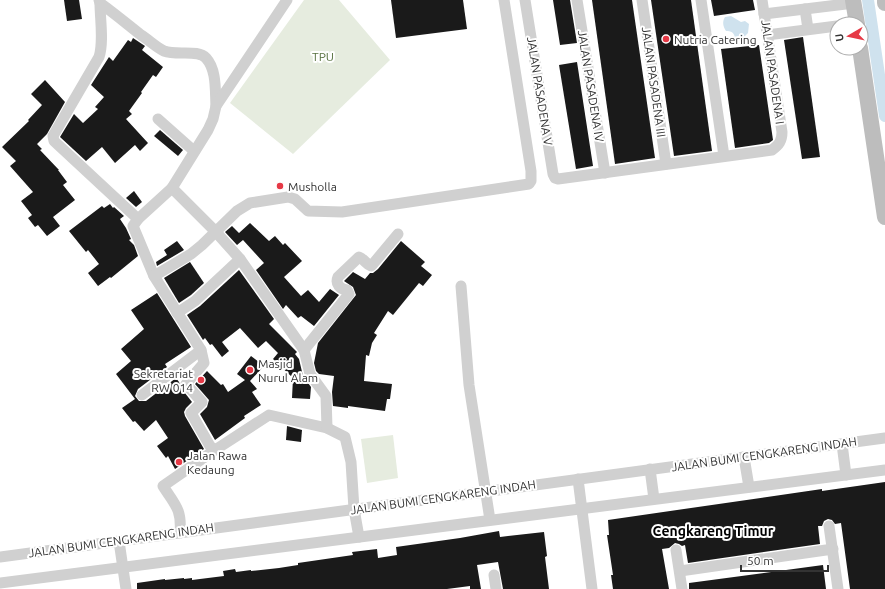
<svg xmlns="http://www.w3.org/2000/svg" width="885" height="589" font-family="Ubuntu,sans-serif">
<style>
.green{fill:#e6ecdf}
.water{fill:#cfe2ee}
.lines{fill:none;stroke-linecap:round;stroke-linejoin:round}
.canal{stroke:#cfe2ee;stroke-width:12}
.building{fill:#1a1a1a}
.street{stroke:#d0d0d0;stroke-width:11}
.secondary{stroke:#bdbdbd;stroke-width:16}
.poi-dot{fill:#e63946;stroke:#fff;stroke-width:1.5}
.labels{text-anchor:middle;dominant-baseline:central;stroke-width:4;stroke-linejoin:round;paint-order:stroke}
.poi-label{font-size:12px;fill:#333;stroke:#fff;text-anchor:start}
.park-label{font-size:12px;fill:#56703f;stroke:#fff}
.street-label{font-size:12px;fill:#333;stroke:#fff}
.quarter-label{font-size:14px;font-weight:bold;fill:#000;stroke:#fff}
</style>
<rect width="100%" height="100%" fill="#fff"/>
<g class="green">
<polygon points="304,0 339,0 390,60 293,154 230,103"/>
<polygon points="393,435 398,478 367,483 361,439"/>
</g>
<path class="water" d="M731 16 741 22 745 21 749 24 748 33 743 38H735C734 32 731 31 726 31 723 26 722 22 725 17Z"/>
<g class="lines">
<polyline class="canal" points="868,0 885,116"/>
</g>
<g class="building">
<polygon points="64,0 79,0 82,19 67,21"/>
<polygon points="391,0 463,0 467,29 396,38"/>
<polygon points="553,0 570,0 577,43 560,45"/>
<polygon points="592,0 632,0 655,158 615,164"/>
<polygon points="651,0 691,0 712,151 674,156"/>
<polygon points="711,0 753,0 755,10 714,16"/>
<polygon points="803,37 820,157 802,159 784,40"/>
<polygon points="133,38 145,46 142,50 163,67 156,77 153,75 141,92 142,93 129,111 132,114 126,119 148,143 140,151 135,145 115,163 102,147 86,161 60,137 74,114 83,123 98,109 95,107 104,97 91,85 109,57 113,61 128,40 131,42"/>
<polygon points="759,45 773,140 769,143 735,148 721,49"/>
<polygon points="577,62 593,166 576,169 559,65"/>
<polygon points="45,80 65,102 47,134 37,144 42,149 40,150 59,170 58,170 67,182 63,185 75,200 53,217 60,226 47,236 38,225 35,227 28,218 32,215 21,201 33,192 10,166 16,161 2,147 29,121 28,120 42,105 31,94"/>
<polygon points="160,130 183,150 178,156 154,136"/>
<polygon points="134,191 142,202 136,207 126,198"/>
<polygon points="110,204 113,208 114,207 124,216 120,219 126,228 131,239 129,240 134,245 138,256 111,278 110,277 98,286 88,273 99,264 88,250 86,252 69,231 102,206 104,208"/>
<polygon points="250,223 269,241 275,236 283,245 285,243 302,261 284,277 301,296 308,290 319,302 330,289 339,295 314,326 301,316 298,318 286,305 283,309 256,270 264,263 243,240 237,245 225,232 232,226 239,233"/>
<polygon points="177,241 184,250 157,266 156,262 167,255 164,250"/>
<polygon points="401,241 425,262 421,266 432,275 423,286 419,283 393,315 388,311 374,333 377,335 372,343 369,356 366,355 364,381 392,384 390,399 387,399 385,411 348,406 348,408 333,406 332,392 334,376 319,374 316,371 314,363 318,343 356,295 353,287 344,281 353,272 365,279 370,273 373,273 378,269"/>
<polygon points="190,262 204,283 191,295 179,303 164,278"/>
<polygon points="239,270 274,319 269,324 297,352 295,354 299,359 303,376 311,387 310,399 292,398 293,378 273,359 278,353 266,341 258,348 240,328 222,342 229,351 222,357 212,344 210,345 205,338 203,340 187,315 200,306"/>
<polygon points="157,293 191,347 165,364 167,367 138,389 135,396 139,401 146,401 176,378 179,382 181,388 192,402 186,408 184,412 185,416 204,449 175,469 168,456 166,458 157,446 168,438 156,420 144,431 135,421 133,422 122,408 135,399 116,374 131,361 121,349 144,329 131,310"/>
<polygon points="251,356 264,366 250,381 257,389 252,392 261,405 244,416 245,418 215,440 200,414 207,407 209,400 195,384 207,371 221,385 223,384 228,392 245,380 237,374"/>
<polygon points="287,426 302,430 301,442 286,440"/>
<polygon points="885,482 885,589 850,589 841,523 835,524 832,520 828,519 824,521 822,526 818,526 820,544 688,563 685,545 682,546 679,544 675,543 669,548 662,549 669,589 613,589 611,575 613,575 607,535 609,535 608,520 822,489 822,491"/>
<polygon points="499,531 500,537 544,532 547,556 545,557 549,589 503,589 498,562 477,565 481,589 470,589 470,586 447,589 137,589 137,583 165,579 165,580 184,578 184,579 192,578 192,580 224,576 223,571 235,569 236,572 251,570 251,571 279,568 298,565 298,563 353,555 352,552 377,549 378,558 397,555 396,547 460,538"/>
<polygon points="823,565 826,589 689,589 689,583"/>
</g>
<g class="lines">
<g class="street">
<path d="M99 0 100 3C114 13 127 24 141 35 149 40 156 47 164 51 177 56 198 49 206 58 217 70 215 91 216 106"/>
<polyline points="287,0 216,106 213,119 208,130 172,188 138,219 133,226 154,276 201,350 204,363 186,384 202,402 191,413 210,446 215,450 269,415 327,428 345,437 351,462 354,509 359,537"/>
<path d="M525 0 553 174 555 178 558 179 772 150C779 145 782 141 782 132L762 0"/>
<polyline points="577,0 605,173"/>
<polyline points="642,0 666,164"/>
<polyline points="701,0 724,156"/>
<path d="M100 3C100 19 104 42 99 57L53 136 54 141 138 219"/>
<polyline points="805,9 808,29"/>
<polyline points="764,14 854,3"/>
<polyline points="767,35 837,26"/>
<polyline points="158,119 194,151"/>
<polyline points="172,188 215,231 240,259 304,350 310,374 326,396 327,428"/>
<polyline points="154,276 191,254 202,245 237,211 250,203 288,197 295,199 308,211 342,212 529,184 531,181 531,171 504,0"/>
<polyline points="461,286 469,385 490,520"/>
<polyline points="177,313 195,301 240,259"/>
<path d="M304 350 349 294 347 290C340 289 335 284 338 277L359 257C364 259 366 264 371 266L373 264 398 234"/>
<polyline points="142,395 201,350"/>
<polyline points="842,444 846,475"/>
<polyline points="744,457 749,487"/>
<polyline points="650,469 654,499"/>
<polyline points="578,479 592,589"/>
<polyline points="829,526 838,589"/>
<path d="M180 533C182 509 175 505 163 486L215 450"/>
<polyline points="119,541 126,589"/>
<polyline points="676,550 682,589"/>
<polyline points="0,557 885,438"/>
<polyline points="680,571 833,549"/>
<polyline points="494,575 496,589"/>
<polyline points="0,583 885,470"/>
</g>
<g class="secondary">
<polyline points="853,0 857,24"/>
<polyline points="885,0 885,3"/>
<polyline points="860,48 885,217"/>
</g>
</g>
<g class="poi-dot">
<circle cx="666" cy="39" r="4"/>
<circle cx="280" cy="186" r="4"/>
<circle cx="250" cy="370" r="4"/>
<circle cx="201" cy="380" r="4"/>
<circle cx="179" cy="462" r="4"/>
</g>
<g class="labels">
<g class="poi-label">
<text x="674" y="39">Nutria Catering</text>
<text x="288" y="186">Musholla</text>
<text x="258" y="363">Masjid<tspan x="258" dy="14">Nurul Alam</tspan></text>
<text x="193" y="373" text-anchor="end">Sekretariat<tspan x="193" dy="14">RW 014</tspan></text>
<text x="187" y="455">Jalan Rawa<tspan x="187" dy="14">Kedaung</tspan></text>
</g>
<g class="park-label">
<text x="323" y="56">TPU</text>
</g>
<g class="street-label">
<text transform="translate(773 72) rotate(82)">JALAN PASADENA I</text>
<text transform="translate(654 82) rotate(82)">JALAN PASADENA III</text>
<text transform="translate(591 86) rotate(81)">JALAN PASADENA IV</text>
<text transform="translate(540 91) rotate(81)">JALAN PASADENA V</text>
<text transform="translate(764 454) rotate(-8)">JALAN BUMI CENGKARENG INDAH</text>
<text transform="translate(443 497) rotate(-8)">JALAN BUMI CENGKARENG INDAH</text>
<text transform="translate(121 540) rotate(-8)">JALAN BUMI CENGKARENG INDAH</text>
</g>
<g class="quarter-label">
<text x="713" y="531">Cengkareng Timur</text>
</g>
</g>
<g transform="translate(849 36) rotate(261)"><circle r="19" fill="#ffffff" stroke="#adadad"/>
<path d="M0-3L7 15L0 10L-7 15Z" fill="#e63946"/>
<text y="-6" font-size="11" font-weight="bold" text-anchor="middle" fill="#333333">U</text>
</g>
<path d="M741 565v6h87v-6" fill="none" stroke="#333333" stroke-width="2"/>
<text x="747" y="565" font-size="12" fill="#333333" stroke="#ffffff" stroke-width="3" paint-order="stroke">50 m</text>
</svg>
